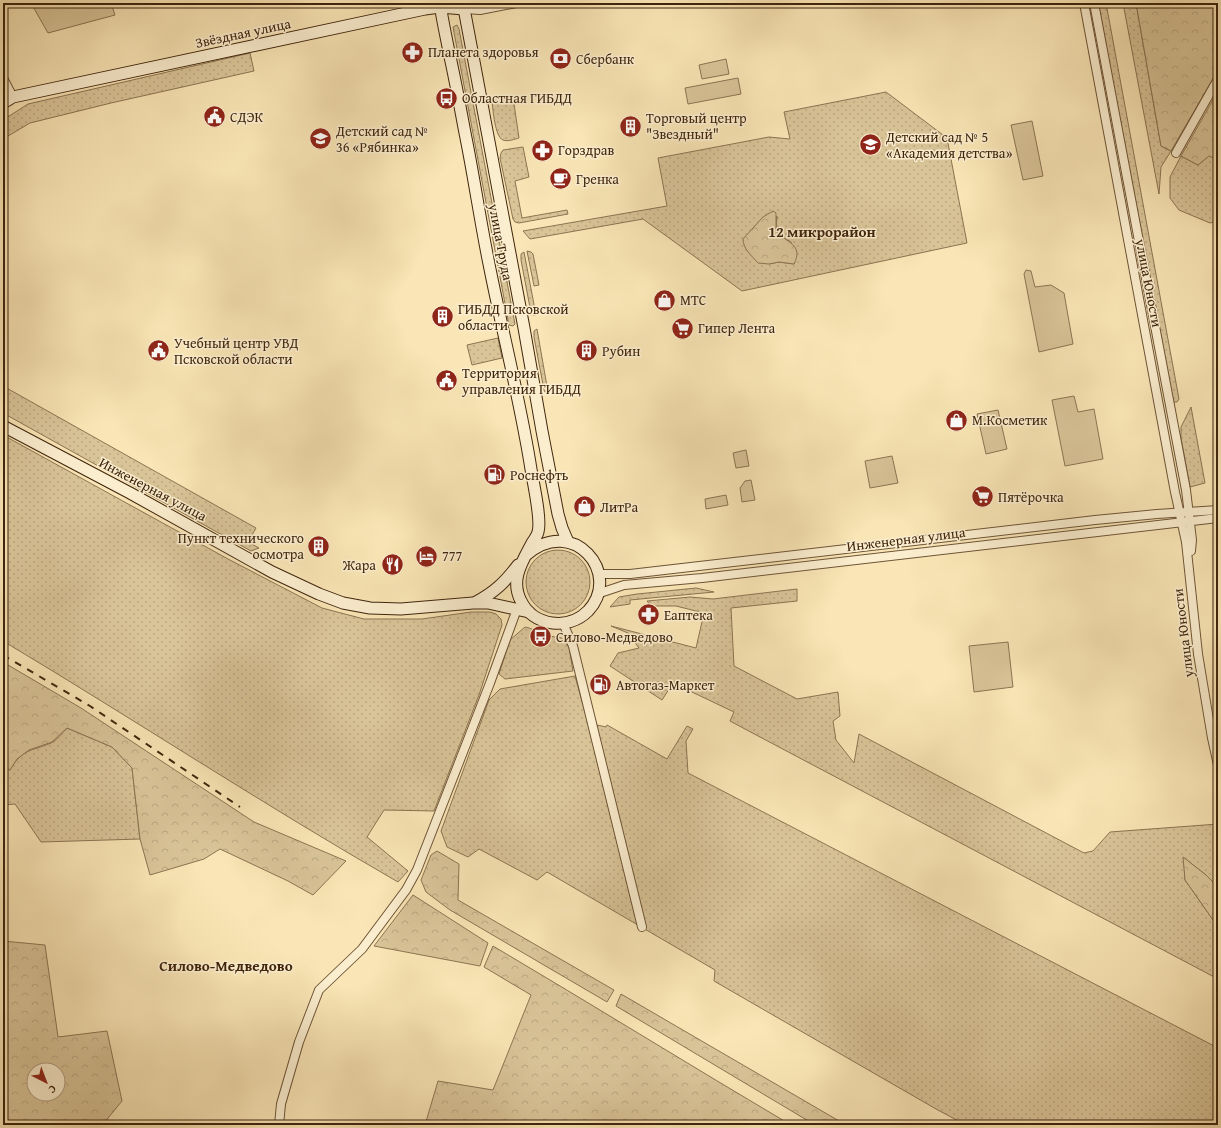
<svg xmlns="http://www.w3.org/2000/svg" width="1221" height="1128" font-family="'Gentium Book Plus',serif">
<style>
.grass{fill:url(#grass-dots);stroke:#8c7452;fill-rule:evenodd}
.forest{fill:url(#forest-crowns);stroke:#8c7452;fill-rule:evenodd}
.green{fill:#d9c498;stroke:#8c7452}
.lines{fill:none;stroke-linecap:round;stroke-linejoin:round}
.street-casing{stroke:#6e5436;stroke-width:10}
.secondary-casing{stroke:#3f240c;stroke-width:13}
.street{stroke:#fbeecf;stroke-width:8}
.secondary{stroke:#fbeecf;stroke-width:11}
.rail{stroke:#3f240c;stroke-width:2;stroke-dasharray:7 7;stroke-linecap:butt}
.labels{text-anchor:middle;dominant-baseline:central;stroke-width:3;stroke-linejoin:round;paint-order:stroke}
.street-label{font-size:14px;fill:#3f240c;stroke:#fbeecf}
.poi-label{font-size:14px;fill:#3f240c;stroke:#fbeecf;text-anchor:start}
.neighbourhood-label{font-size:15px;font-weight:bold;fill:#3f240c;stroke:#fbeecf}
</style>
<defs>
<pattern id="grass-dots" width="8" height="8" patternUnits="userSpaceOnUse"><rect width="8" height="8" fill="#d9c498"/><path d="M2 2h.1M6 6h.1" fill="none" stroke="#bba882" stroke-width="1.8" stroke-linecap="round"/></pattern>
<pattern id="forest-crowns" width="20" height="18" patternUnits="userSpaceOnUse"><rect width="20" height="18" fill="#d9c498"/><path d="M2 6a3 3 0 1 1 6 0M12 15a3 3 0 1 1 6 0" fill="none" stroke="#bba882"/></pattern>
</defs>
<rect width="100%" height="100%" fill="#f9e5b5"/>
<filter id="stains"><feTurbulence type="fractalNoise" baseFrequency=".005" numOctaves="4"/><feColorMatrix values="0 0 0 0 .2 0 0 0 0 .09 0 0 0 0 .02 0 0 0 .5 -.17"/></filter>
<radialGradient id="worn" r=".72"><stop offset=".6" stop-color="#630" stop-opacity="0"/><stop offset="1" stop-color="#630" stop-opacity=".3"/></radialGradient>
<g class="grass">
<polygon points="1098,3 1106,3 1179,399 1177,402 1174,402 1172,399"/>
<polygon points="1123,3 1136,3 1161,146 1171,151 1161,167 1159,194"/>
<polygon points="457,25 459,29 515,324 513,326 509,325 453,27"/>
<polygon points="250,53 254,71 111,103 30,123 3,139 3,120 28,104"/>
<path d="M886 92 947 138 967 243 742 291 643 219 530 239 523 231 667 206 658 158 769 137 790 139 784 112ZM777 216 776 231 781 236 791 242 794 264 779 262 769 264Z"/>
<path d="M513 97 519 138C515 139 508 142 503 140 495 137 493 110 492 101Z"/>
<polygon points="523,147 529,177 515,181 522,218 567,210 568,214 519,223 515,222 513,219 500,158 501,153 503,150"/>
<polygon points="1209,155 1218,160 1218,221 1210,223 1179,210 1170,198 1170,177 1181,156 1198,165"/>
<polygon points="527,251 531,252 533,254 539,285 534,286"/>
<polygon points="524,252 536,315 532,315 531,313 521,260 521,254"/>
<polygon points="537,329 548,392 545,392 544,390 534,337 534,331"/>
<polygon points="498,338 502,358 472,365 467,345"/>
<polygon points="3,386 256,528 248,542 259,548 251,551 3,413"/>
<polygon points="1191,407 1205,483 1190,487 1181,438 1181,427"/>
<path d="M3 435 228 559 322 608 364 619H422L471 612H490L496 614 501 619 502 625 479 695 434 811 384 810 367 837 408 871 398 882C264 805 135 720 3 641Z"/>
<circle cx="558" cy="582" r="32"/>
<polygon points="696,588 714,592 630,600 630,604 610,607 619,597 637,594"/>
<polygon points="797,589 797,601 731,608 734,666 797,699 838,692 840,716 833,721 836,740 854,763 859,734 1084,853 1093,851 1110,832 1218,824 1218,887 1206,875 1184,858 1185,880 1218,927 1218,979 760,737 730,721 734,712 673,683 662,700 610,666 618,653 639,648 628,633 611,626 696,648 704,613 676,606 651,606 647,601 690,597 713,599"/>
<path d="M525 627C531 628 535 631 540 633 547 636 554 637 562 638L569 647 573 671 505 679 499 674 510 640Z"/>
<polygon points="575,676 588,723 606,727 607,725 667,759 687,726 693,729 686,741 688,773 1218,1048 1218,1125 966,1125 936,1109 714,981 715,970 547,872 537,880 479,849 468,857 447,847 441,831 489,700 500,689"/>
<path d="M67 728 112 747 132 768 140 839 41 842 15 804 3 805V766L10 769C24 748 30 752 51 743 57 740 62 733 67 728Z"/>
</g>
<g class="forest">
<polygon points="1136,3 1207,3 1218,5 1218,70 1171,151 1161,146"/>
<polygon points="1218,91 1218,160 1209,156 1198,165 1181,156"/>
<path d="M773 211 776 213V231C786 243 804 244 794 264L779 262 769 264 758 263C752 256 743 249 743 239L763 217Z"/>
<polygon points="3,662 81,708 254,822 346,861 313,895 288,881 220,849 204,859 150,875 140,839 132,768 112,747 67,728 52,742 29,750 17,759 10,770 3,766"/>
<polygon points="437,851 459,864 458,900 614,990 607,1002 450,910 426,892 421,880 431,855"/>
<polygon points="1183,857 1206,875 1218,887 1218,927 1185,880"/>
<polygon points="413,895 488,943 480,966 374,946"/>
<path d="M3 941 45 945 58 1037 107 1031 122 1101 108 1118 104 1125H3ZM34 1070H58V1094H34Z"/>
<path d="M493 946C593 1005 691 1066 791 1125H425L438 1081 493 1090 531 995 484 967Z"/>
<polygon points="621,994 846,1125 815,1125 616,1006"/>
</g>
<g class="green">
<polygon points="31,3 111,3 115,15 48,33"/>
<polygon points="726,59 729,74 702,79 699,65"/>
<polygon points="738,78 741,94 688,104 685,88"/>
<polygon points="1032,121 1043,176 1023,180 1011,125"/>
<polygon points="1026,270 1031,271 1035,287 1051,285 1064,293 1073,344 1039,352 1024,274"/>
<polygon points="1074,396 1078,412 1094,409 1103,459 1065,466 1052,400"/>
<polygon points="998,410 1007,449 986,454 977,414"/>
<polygon points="746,450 749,466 736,468 733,453"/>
<polygon points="892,456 898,483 870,488 865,461"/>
<polygon points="751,480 755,500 742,502 740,488 745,481"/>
<polygon points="726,495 728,505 706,509 705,499"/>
<polygon points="1008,642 1013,687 974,692 969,646"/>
</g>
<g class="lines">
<defs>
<g id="street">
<polyline points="1084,3 1175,492 1186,542 1198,654 1212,738 1218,765"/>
<polyline points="1094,3 1186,490 1192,540 1191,551"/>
<polyline points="464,9 480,10 516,3"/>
<polyline points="3,78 13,97"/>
<polyline points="1176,153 1218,79"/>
<polyline points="598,574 630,574 1095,520 1157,514 1218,510"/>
<polyline points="597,594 624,585 702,578 1218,518"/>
<polyline points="563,623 573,646 642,927"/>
<polyline points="279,1125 281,1104 299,1042 319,990 362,949 406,890 417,870 490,683 517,609"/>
</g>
<g id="secondary">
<path d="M440 3C442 19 446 36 449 52 455 79 460 106 465 133 474 177 480 220 489 264 502 330 519 396 530 463 532 478 542 519 538 532 537 536 534 540 532 543 522 562 510 580 521 601 533 626 568 631 588 611 623 574 573 514 526 555"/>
<polyline points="463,3 524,328 542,431 558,514 562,528 568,542"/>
<polyline points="3,103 13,97 425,9 440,7 464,9"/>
<polyline points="3,426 130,493 272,572 319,594 343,603 370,608 401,609 473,603 488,603 529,612"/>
<path d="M476 602C495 592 505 582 518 565"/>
</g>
</defs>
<use href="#street" class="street-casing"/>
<use href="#secondary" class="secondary-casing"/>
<use href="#street" class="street"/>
<use href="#secondary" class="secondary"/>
<polyline class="rail" points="3,655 90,706 240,807"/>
</g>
<defs>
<symbol id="pharmacy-disc" viewBox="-11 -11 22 22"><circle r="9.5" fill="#8f2418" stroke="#fbeecf"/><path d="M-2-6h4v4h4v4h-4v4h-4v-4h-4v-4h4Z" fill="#fff"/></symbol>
<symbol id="bank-disc" viewBox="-11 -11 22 22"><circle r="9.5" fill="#8f2418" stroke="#fbeecf"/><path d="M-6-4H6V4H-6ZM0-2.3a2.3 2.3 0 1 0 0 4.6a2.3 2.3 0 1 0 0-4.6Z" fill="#fff"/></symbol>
<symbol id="bus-disc" viewBox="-11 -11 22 22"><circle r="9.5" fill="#8f2418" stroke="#fbeecf"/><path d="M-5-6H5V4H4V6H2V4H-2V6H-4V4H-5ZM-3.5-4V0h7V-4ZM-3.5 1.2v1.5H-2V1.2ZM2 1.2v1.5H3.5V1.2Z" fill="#fff"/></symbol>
<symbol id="civic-disc" viewBox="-11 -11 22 22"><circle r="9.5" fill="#8f2418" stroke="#fbeecf"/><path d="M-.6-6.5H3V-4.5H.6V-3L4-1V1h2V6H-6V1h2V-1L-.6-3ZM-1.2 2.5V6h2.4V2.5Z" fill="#fff"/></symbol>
<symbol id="building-disc" viewBox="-11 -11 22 22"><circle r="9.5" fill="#8f2418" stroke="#fbeecf"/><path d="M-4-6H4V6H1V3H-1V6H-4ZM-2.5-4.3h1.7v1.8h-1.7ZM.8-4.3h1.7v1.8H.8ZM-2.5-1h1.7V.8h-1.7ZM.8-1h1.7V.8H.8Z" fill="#fff"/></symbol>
<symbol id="school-disc" viewBox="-11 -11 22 22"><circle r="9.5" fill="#8f2418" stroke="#fbeecf"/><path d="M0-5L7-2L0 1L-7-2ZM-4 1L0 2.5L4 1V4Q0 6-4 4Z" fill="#fff"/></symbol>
<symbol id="cafe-disc" viewBox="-11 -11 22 22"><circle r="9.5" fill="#8f2418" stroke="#fbeecf"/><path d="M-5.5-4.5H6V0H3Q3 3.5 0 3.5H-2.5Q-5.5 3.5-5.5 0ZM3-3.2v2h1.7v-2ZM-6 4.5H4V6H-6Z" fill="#fff"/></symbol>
<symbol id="shop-disc" viewBox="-11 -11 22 22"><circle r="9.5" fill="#8f2418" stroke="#fbeecf"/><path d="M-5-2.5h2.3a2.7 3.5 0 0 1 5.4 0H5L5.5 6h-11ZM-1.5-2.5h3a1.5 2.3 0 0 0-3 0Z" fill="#fff"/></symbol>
<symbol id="supermarket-disc" viewBox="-11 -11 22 22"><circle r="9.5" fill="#8f2418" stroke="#fbeecf"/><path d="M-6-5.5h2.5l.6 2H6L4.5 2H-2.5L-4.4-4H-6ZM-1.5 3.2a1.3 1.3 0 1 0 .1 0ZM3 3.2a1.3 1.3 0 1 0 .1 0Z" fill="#fff"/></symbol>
<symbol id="fuel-disc" viewBox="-11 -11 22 22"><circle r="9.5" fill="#8f2418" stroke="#fbeecf"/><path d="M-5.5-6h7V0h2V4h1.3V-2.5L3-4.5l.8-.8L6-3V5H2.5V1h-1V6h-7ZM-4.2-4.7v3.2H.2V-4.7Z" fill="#fff"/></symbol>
<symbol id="hotel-disc" viewBox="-11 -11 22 22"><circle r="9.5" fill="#8f2418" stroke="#fbeecf"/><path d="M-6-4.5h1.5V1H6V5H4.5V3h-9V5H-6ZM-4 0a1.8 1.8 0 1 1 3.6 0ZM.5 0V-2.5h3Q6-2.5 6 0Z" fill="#fff"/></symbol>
<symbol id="restaurant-disc" viewBox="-11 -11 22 22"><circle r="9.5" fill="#8f2418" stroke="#fbeecf"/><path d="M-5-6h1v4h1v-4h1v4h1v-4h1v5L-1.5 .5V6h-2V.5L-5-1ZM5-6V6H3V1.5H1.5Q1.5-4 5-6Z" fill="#fff"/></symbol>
</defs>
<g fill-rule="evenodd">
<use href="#pharmacy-disc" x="400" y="40" width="25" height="25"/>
<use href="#bank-disc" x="548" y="46" width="25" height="25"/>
<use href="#bus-disc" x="434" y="86" width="25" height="25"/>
<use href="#civic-disc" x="202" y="104" width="25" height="25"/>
<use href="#building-disc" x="618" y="114" width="25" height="25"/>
<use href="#school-disc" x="308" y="126" width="25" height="25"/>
<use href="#school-disc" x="858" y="132" width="25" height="25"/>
<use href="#pharmacy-disc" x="530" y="138" width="25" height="25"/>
<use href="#cafe-disc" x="548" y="166" width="25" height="25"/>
<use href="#shop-disc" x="652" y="288" width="25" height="25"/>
<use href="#building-disc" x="430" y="304" width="25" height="25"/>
<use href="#supermarket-disc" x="670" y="316" width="25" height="25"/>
<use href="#civic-disc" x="146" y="338" width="25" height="25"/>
<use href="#building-disc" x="574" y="338" width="25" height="25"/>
<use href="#civic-disc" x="434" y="368" width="25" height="25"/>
<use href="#shop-disc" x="944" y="408" width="25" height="25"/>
<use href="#fuel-disc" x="482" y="462" width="25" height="25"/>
<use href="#supermarket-disc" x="970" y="484" width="25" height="25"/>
<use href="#shop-disc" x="572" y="494" width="25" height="25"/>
<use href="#building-disc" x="306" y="534" width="25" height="25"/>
<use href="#hotel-disc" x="414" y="544" width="25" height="25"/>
<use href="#restaurant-disc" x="380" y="552" width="25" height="25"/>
<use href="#pharmacy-disc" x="636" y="602" width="25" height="25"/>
<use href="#bus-disc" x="528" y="624" width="25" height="25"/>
<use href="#fuel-disc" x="588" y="672" width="25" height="25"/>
</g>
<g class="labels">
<g class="street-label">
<text transform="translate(243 33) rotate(-12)">Звёздная улица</text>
<text transform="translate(501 242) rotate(79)">улица Труда</text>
<text transform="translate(1149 283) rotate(79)">улица Юности</text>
<text transform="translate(153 489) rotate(28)">Инженерная улица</text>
<text transform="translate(906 539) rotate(-7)">Инженерная улица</text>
<text transform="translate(1183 633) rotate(-97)">улица Юности</text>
</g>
<g class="poi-label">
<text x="428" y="52">Планета здоровья</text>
<text x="576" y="59">Сбербанк</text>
<text x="462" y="98">Областная ГИБДД</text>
<text x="230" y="117">СДЭК</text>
<text x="646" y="118">Торговый центр<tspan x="646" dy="16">"Звездный"</tspan></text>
<text x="336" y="131">Детский сад №<tspan x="336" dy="16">36 «Рябинка»</tspan></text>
<text x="886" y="137">Детский сад № 5<tspan x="886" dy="16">«Академия детства»</tspan></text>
<text x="558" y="150">Горздрав</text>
<text x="576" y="179">Гренка</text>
<text x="680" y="300">МТС</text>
<text x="458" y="309">ГИБДД Псковской<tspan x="458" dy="16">области</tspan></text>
<text x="698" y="328">Гипер Лента</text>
<text x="174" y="343">Учебный центр УВД<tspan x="174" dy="16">Псковской области</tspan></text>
<text x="602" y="351">Рубин</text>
<text x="462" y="373">Территория<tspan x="462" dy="16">управления ГИБДД</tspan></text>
<text x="972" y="420">М.Косметик</text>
<text x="510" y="475">Роснефть</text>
<text x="998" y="497">Пятёрочка</text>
<text x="600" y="507">ЛитРа</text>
<text x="304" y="538" text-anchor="end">Пункт технического<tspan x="304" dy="16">осмотра</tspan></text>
<text x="442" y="556">777</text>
<text x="376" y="565" text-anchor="end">Жара</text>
<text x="664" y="615">Еаптека</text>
<text x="556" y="637">Силово-Медведово</text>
<text x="616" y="685">Автогаз-Маркет</text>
</g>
<g class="neighbourhood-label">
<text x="822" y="231">12 микрорайон</text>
<text x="226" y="965">Силово-Медведово</text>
</g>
</g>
<rect width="1221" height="1128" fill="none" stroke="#f9e5b5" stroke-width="16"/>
<rect x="4" y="4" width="1213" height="1120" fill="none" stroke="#3f240c" stroke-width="2"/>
<rect x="8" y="8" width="1205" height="1112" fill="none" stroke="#3f240c"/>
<g transform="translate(46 1082) rotate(138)"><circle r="19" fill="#fbeecf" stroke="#b09d81"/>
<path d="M0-3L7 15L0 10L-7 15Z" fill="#8f2418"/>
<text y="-6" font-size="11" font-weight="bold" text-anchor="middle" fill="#3f240c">С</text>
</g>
<rect width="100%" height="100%" filter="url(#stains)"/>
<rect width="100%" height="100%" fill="url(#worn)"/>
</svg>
